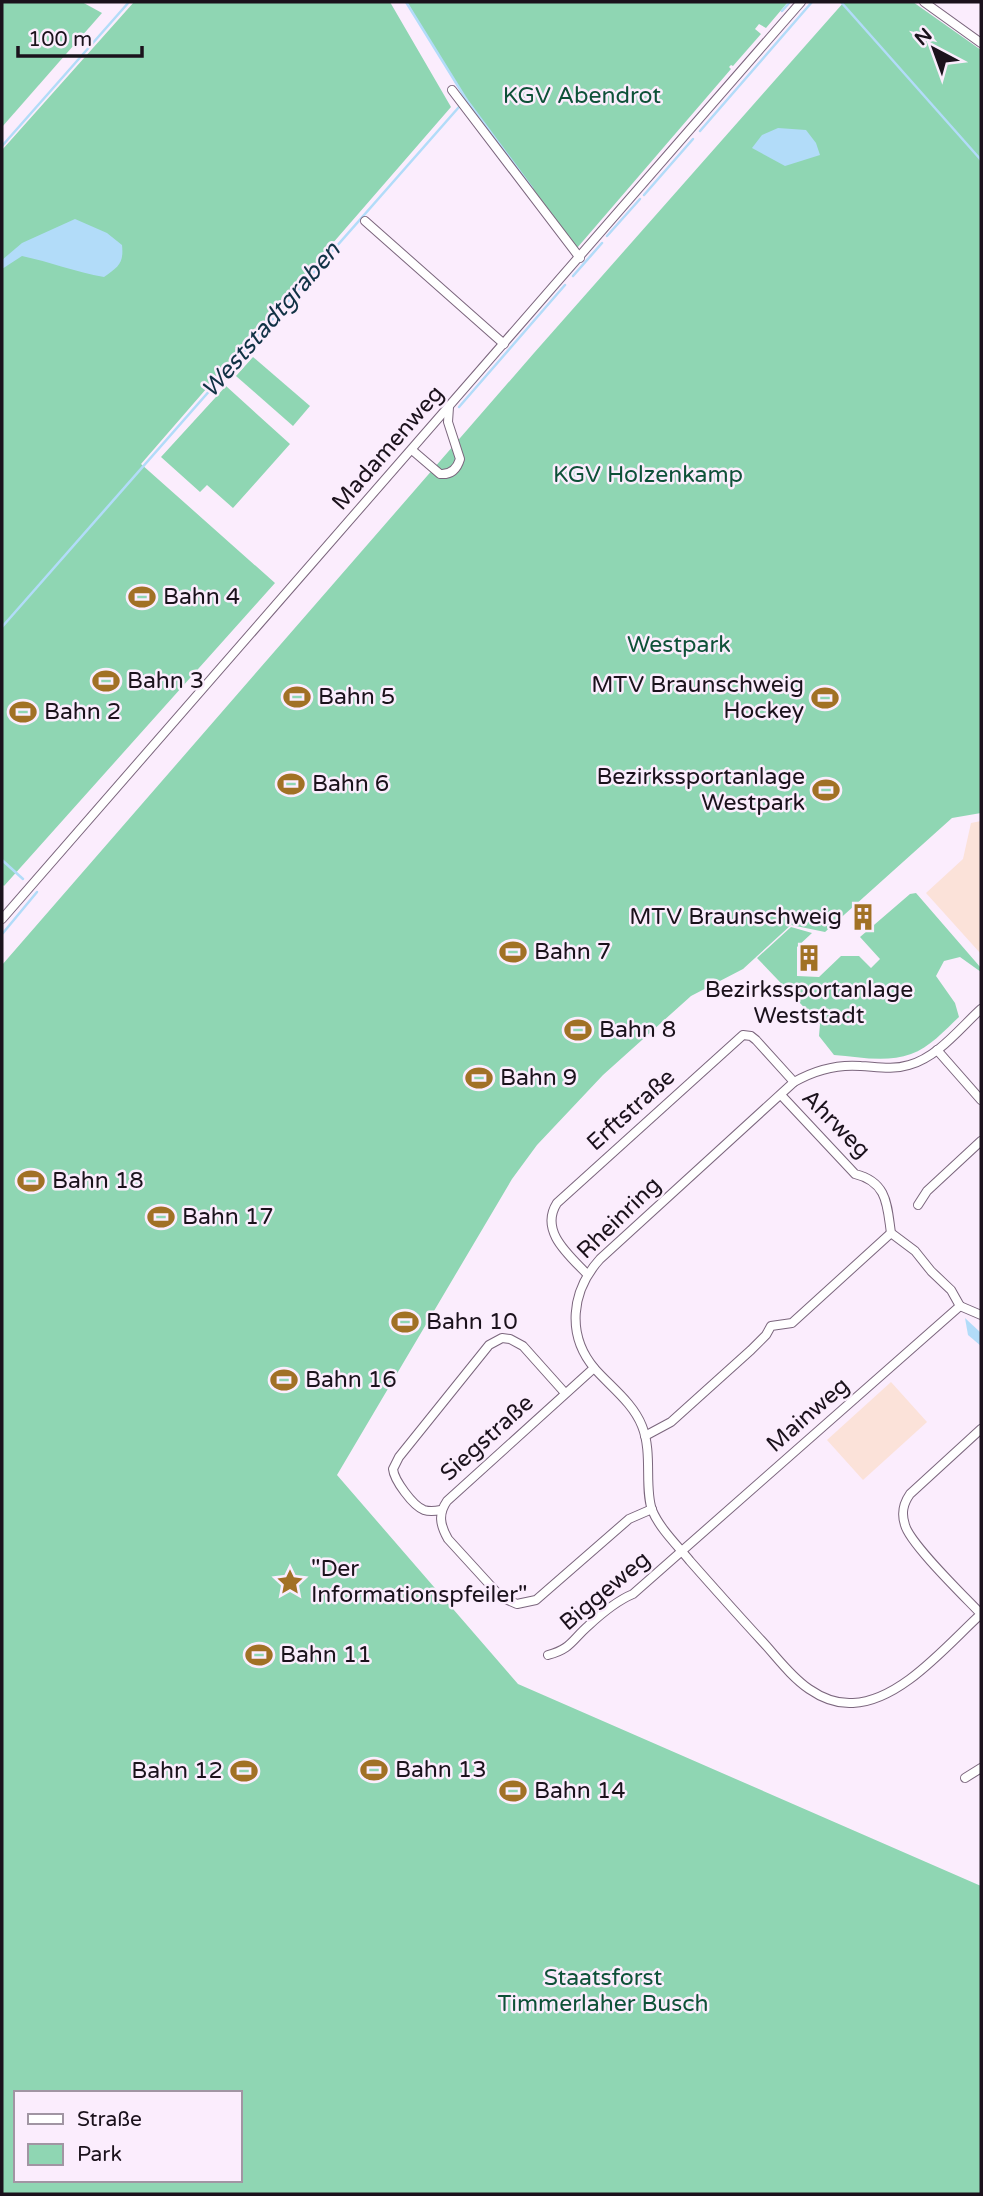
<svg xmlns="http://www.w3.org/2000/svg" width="983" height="2196" font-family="'Varela Round',sans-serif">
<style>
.education{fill:#fbe2d9}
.green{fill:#8fd6b3;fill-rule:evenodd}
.water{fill:#b2dcf9}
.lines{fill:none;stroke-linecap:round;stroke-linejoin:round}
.stream{stroke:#b2dcf9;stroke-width:2.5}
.minor-casing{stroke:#7b667d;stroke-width:10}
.minor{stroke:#fff;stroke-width:8}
.labels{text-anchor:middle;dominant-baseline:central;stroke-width:5;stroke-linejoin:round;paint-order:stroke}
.park-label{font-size:23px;fill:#0e5138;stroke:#fbedfd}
.street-label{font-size:23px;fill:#1b121c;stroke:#fbedfd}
.poi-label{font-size:23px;fill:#1b121c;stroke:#fbedfd;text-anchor:start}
.water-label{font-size:24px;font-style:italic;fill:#113245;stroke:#fbedfd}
</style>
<rect width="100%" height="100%" fill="#fbedfd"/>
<g class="education">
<polygon points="981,821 981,954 926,893 963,859 971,823"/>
<polygon points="891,1382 927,1422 863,1480 827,1440"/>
</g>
<g class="green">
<polygon points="2,2 82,2 102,13 2,127"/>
<polygon points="134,2 390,2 451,107 141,464 275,583 4,886 2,884 2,150"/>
<polygon points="407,2 788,2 766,28 759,24 755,29 761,34 733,66 731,65 729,67 731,69 577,248 457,86"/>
<path d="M844 2H913L981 50V813L952 818 825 932 791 925 743 969 691 996 603 1075 537 1145 512 1179 337 1475 518 1684 981 1886V2194H2V965L534 353ZM16 2093H240V2180H16Z"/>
<polygon points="253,357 310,406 293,426 236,376"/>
<polygon points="226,386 290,444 233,508 207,485 200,492 161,457"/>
<path d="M916 893 981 968V972L960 957 944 961 936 976 955 1003 959 1017C945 1030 929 1048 911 1054 887 1063 859 1057 834 1055L819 1036 820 1024 757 958 791 927 812 933 797 947V976L819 977 841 956H859L871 968 880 959 860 937 910 894Z"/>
</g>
<g class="water">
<polygon points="778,128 806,130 816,143 820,155 785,166 752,148 762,135"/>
<path d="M75 219 107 233 122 245C124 264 118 267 104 277 76 272 50 262 22 256L2 269V260L22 243Z"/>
<polygon points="965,1318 981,1333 981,1346 968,1335"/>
</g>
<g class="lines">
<g class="stream">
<polyline points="841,2 981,160"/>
<polyline points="782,11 790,2"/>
<polyline points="466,99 532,188"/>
<polyline points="700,131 812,2"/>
<polyline points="2,146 129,2"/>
<polyline points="644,195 693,139"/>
<polyline points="607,236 640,199"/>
<polyline points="573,276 602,243"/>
<polyline points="459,407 565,285"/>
<polyline points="2,627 466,99 406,2"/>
<polyline points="2,860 23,879"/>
<polyline points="3,933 37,892"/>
</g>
<defs>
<g id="minor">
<polyline points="924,2 981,43"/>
<polyline points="452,90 580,258"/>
<polyline points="365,221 504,344"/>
<path d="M412 450 440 474C451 475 457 469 460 459L448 422 449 407"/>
<polyline points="2,919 801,2"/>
<path d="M981 1009C960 1028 938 1057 909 1065 893 1070 878 1067 861 1066 837 1064 815 1070 794 1082L600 1259C571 1291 566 1335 595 1369 611 1387 633 1403 642 1426 653 1453 644 1487 652 1510 660 1529 677 1545 690 1561 713 1587 737 1614 761 1640 776 1656 790 1676 809 1689 822 1698 838 1704 853 1703 901 1701 947 1645 981 1614 965 1597 910 1544 905 1525 901 1513 903 1504 910 1494L981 1429"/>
<polyline points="937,1050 981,1100"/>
<path d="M781 1095 855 1174C888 1182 887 1206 891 1233L915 1251 931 1271 951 1290 960 1306"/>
<polyline points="918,1205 927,1191 981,1141"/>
<path d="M587 1274C569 1255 539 1231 557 1203L743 1035 751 1036 756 1040 794 1082"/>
<polyline points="960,1306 981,1315"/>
<path d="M594 1368 447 1501C438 1514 440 1525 448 1539L501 1597 517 1604 536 1600 629 1519 652 1509"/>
<polyline points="645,1436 671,1422 751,1350 766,1335 771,1326 792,1323 891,1233"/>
<path d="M441 1510C436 1511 430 1512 424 1510 413 1506 394 1480 393 1469L399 1457 489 1345 502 1338 510 1339 523 1346 565 1393"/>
<path d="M548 1655C571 1649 572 1640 588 1626 601 1614 616 1601 633 1594L960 1306"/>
<polyline points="965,1778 981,1768"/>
</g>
</defs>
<use href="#minor" class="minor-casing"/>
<use href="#minor" class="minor"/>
</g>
<defs>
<symbol id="stadium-bare" viewBox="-9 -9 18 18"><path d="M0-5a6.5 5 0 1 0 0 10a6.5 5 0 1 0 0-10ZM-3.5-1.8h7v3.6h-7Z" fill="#a17125" stroke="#fbedfd" stroke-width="2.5" paint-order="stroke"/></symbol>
<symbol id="building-bare" viewBox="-9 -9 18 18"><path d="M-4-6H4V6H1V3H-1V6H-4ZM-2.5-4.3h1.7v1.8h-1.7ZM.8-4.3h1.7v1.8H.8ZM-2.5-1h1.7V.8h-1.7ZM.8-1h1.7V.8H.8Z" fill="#a17125" stroke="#fbedfd" stroke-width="2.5" paint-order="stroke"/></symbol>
<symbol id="sight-bare" viewBox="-9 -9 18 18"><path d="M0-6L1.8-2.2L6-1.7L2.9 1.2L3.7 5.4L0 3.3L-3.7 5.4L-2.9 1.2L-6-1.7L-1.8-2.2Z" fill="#a17125" stroke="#fbedfd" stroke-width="2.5" paint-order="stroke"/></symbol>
</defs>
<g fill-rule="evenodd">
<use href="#stadium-bare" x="123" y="578" width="38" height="38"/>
<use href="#stadium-bare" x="87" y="662" width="38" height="38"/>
<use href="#stadium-bare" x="278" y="678" width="38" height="38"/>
<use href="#stadium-bare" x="806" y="679" width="38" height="38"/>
<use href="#stadium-bare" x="4" y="693" width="38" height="38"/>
<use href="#stadium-bare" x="272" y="765" width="38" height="38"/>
<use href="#stadium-bare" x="807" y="771" width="38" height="38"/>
<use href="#building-bare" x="844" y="898" width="38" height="38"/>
<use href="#stadium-bare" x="494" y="933" width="38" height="38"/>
<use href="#building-bare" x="790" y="939" width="38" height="38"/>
<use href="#stadium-bare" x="559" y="1011" width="38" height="38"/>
<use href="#stadium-bare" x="460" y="1059" width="38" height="38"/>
<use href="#stadium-bare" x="12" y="1162" width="38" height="38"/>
<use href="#stadium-bare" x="142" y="1198" width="38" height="38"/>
<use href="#stadium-bare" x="386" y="1303" width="38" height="38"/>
<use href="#stadium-bare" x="265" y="1361" width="38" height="38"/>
<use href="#sight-bare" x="271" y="1563" width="38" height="38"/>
<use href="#stadium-bare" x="240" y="1636" width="38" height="38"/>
<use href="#stadium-bare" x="355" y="1751" width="38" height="38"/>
<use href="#stadium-bare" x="225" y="1752" width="38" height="38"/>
<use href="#stadium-bare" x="494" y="1772" width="38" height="38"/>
</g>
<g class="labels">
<g class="park-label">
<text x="582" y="96">KGV Abendrot</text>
<text x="648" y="475">KGV Holzenkamp</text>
<text x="679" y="645">Westpark</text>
<text x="603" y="1978">Staatsforst<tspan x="603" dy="26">Timmerlaher Busch</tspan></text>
</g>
<g class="street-label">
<text transform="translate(388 448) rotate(-49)">Madamenweg</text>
<text transform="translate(631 1110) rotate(-42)">Erftstraße</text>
<text transform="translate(836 1124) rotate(45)">Ahrweg</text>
<text transform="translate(619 1218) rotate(-44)">Rheinring</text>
<text transform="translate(808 1415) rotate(-41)">Mainweg</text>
<text transform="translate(487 1438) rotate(-42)">Siegstraße</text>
<text transform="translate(605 1591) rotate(-40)">Biggeweg</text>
</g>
<g class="poi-label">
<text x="163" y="597">Bahn 4</text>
<text x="127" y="681">Bahn 3</text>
<text x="804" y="685" text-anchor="end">MTV Braunschweig<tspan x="804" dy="26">Hockey</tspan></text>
<text x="318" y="697">Bahn 5</text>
<text x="44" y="712">Bahn 2</text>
<text x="805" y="777" text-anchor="end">Bezirkssportanlage<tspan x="805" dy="26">Westpark</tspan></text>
<text x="312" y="784">Bahn 6</text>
<text x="842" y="917" text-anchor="end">MTV Braunschweig</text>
<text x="534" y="952">Bahn 7</text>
<text x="809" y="990" text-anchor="middle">Bezirkssportanlage<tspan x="809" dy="26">Weststadt</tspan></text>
<text x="599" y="1030">Bahn 8</text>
<text x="500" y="1078">Bahn 9</text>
<text x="52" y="1181">Bahn 18</text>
<text x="182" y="1217">Bahn 17</text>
<text x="426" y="1322">Bahn 10</text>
<text x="305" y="1380">Bahn 16</text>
<text x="311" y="1569">"Der<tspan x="311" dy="26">Informationspfeiler"</tspan></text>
<text x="280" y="1655">Bahn 11</text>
<text x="395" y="1770">Bahn 13</text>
<text x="223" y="1771" text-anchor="end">Bahn 12</text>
<text x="534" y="1791">Bahn 14</text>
</g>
<g class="water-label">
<text transform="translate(271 320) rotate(-49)">Weststadtgraben</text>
</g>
</g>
<rect width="983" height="2196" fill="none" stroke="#1b121c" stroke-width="7"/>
<rect x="14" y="2091" width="228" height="91" fill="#fbedfd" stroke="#a195a3" stroke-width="2"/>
<rect x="28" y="2114" width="35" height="10" fill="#ffffff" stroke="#a195a3" stroke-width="2"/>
<text x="77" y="2126" font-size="21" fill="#1b121c">Straße</text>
<rect x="28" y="2144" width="35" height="21" fill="#8fd6b3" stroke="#a195a3" stroke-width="2"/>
<text x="77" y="2161" font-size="21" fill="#1b121c">Park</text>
<g transform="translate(934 49) rotate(319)" stroke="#fbedfd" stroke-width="5" paint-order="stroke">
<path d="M0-5L12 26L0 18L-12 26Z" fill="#1b121c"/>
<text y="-10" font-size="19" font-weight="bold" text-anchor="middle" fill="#1b121c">N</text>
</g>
<path d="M18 46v10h124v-10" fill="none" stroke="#1b121c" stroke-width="3.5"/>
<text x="28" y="46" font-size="21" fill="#1b121c" stroke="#fbedfd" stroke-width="5" paint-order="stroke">100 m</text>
</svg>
